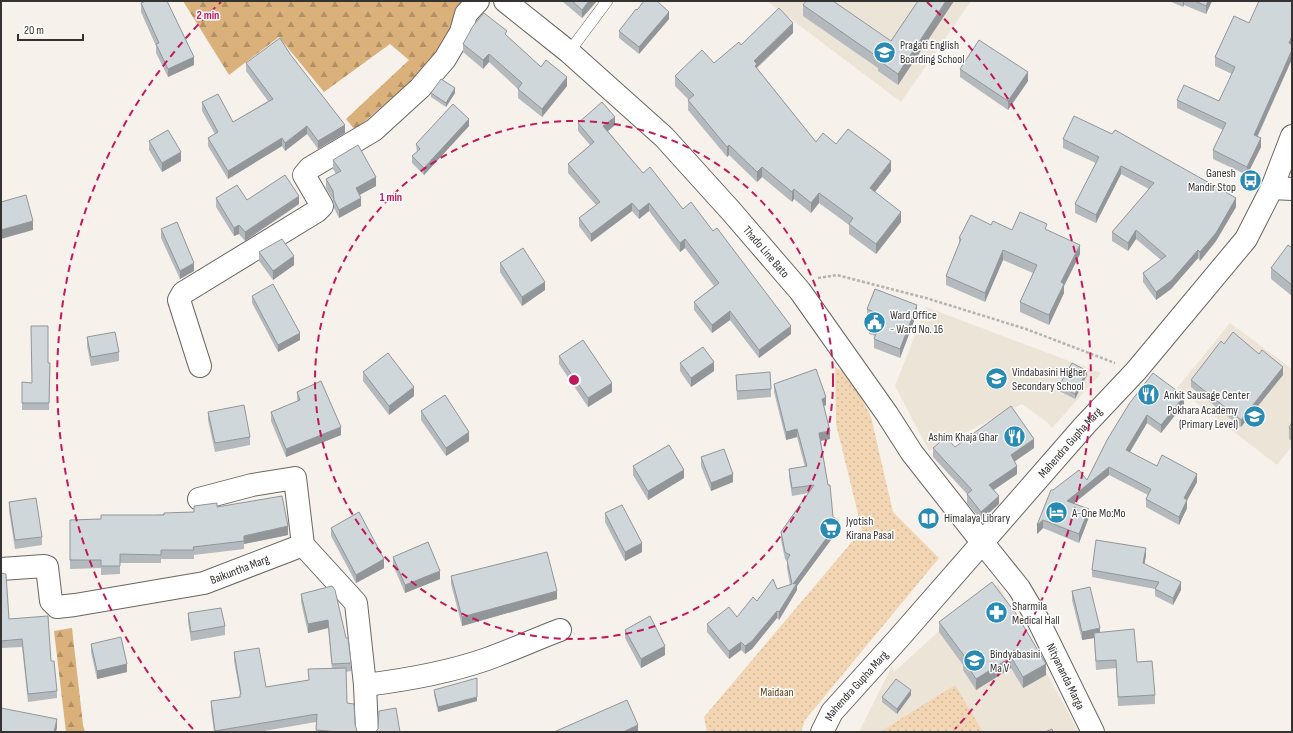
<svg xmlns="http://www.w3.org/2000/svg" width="1293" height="733" font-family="'Sofia Sans Condensed',sans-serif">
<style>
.built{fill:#ede4d8}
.forest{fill:url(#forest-firs)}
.park{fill:url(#park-dots)}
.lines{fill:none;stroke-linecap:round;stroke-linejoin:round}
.lane-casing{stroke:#6a6661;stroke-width:12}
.street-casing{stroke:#6a6661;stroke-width:24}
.secondary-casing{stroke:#6a6661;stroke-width:24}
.primary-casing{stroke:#6a6661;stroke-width:24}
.path{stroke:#b6b2ae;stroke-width:2.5;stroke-dasharray:3 2;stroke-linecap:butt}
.lane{stroke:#fff;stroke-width:11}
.street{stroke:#fff;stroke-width:22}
.secondary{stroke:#fff;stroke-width:22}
.primary{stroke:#fff;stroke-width:22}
.wall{fill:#b3b9bc}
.shaded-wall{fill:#929699}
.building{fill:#d0d7db;stroke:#929699}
.ring{fill:none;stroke:#c2185b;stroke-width:2;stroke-dasharray:7 5}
.labels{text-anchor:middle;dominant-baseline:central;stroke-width:3;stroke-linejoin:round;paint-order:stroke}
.poi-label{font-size:12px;fill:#353331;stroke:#fff;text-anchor:start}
.street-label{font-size:12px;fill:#353331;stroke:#fff}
.park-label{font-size:12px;fill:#5f4218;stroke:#fff}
.centre{fill:#c2185b;stroke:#fff;stroke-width:2}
.ring-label{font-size:12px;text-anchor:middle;font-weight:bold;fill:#c2185b;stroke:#fff;stroke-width:3;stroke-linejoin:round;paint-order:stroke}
</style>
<defs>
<pattern id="forest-firs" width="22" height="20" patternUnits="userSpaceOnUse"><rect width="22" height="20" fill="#dbb17b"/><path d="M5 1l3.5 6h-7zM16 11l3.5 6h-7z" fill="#b29165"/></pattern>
<pattern id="park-dots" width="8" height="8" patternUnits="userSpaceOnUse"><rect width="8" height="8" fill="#f2d6b3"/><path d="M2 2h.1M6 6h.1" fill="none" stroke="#d0b89a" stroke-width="1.8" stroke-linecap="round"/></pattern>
</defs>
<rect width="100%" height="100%" fill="#f6f1eb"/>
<g class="built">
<polygon points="767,1 971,1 901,102"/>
<polygon points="926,307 1101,373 1052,428 1048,423 1022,404 929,451 895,386"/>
<polygon points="1230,323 1292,369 1292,446 1277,465 1177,388"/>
<polygon points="998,584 1079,732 859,732 892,666 894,672 960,612"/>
</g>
<g class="forest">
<polygon points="183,1 470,1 426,68 355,130 346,119 409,60 390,44 324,92 279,37 229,75"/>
<polygon points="72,628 83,725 85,732 66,732 54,631"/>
</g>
<g class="park">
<polygon points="835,367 850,376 871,417 893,512 939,558 805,720 801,732 707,732 704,717 862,530 836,424"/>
<polygon points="955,685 983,732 880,732"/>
</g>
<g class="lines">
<defs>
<polyline id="lane" points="569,52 607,1"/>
<g id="street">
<polyline points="1272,188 1292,189"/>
<polyline points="200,366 179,300 183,293 317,211 322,206 304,175 310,168 374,130 420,88 445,59 461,32 466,14 478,1"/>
<polyline points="199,499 252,485 295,478 303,545"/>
<path id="s1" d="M982 542 1019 588 1038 620 1093 732"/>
<path id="s2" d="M1 569 44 566 47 567 51 601 57 607 75 605 204 583 303 545 356 603 365 685 367 732"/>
<path d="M365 685C406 680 447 673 487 659 512 650 536 639 560 630"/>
</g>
<g id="secondary">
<path id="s3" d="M505 1 569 52 664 137 731 211 800 291 887 414 912 453 982 542"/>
</g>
<g id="primary">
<path id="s4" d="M822 732 832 712 898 639 1085 425 1136 371 1246 239 1272 188 1292 136"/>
</g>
</defs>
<use href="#lane" class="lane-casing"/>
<use href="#street" class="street-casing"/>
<use href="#secondary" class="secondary-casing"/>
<use href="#primary" class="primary-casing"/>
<polyline class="path" points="818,278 837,275 926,298 1026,329 1115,363"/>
<use href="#lane" class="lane"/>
<use href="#street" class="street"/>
<use href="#secondary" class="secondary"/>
<use href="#primary" class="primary"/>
</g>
<g class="wall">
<polygon points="562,1 597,1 582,18"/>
<polygon points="918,1 954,1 898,85 878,71 878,68 803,16 803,5 891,41"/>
<polygon points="1169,1 1212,1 1206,14 1184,5 1183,7"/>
<polygon points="141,3 194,65 168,77 156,53 156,46 141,12"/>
<polygon points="637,10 669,19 639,54 619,38 619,31"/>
<polygon points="1249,23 1292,59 1258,136 1261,147 1247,175 1213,159 1213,150 1223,130 1177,108 1177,100 1219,101 1232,74 1215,66 1215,57"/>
<polygon points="793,33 757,68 816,142 836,144 891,171 875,192 901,222 876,254 849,234 849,225 819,203 811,213 794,199 792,202 762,177 757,182 729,155 727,157 688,110 688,99 675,86 675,76 714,63 741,45"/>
<polygon points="507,36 541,67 567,86 542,117 518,98 518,89 489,62 483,69 463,52 463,44"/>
<polygon points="290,54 345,133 318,149 307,134 285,151 282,146 228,179 208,146 208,138 215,134 202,111 202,102 233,122 268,101 246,71 246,63"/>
<polygon points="960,69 1028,81 1008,110 960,77"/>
<polygon points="431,93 455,93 446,107 431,97"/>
<polygon points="578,123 615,125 608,131 643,173 683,209 791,334 759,358 730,320 712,333 694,310 694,302 714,286 685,248 680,252 649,211 639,219 632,211 591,242 579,226 579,218 596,205 568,173 568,164 590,145 578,131"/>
<polygon points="469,126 424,175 412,163 412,156 417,152 416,144"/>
<polygon points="1063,139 1236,207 1216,241 1200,261 1198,258 1171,289 1156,300 1143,282 1143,273 1161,260 1136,239 1128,251 1112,241 1112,232 1149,189 1121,174 1096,223 1075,213 1075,204 1096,163 1063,148"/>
<polygon points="149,141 181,161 162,172 149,150"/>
<polygon points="333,160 376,186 359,195 361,206 339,218 334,208 333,200 326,188 326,179 336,174 333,169"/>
<polygon points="216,198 247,200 299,204 245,241 239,234 234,236 216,207"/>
<polygon points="991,225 1012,230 1047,230 1080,254 1064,286 1064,293 1049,325 1020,312 1020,302 1033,273 1003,260 985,302 946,285 946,276 959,245 959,238"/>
<polygon points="161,229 194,271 180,279 161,238"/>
<polygon points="1292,246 1292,296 1271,279 1271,268"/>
<polygon points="259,252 294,265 273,280 259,261"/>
<polygon points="500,263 545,290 522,306 500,272"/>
<polygon points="252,296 300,340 278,352 252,303"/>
<polygon points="867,309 917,313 900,358 874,348 874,339 875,336 869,334 869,325 871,319 867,318"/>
<polygon points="87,337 119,352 119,361 91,366 87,346"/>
<polygon points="1224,344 1283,375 1241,427 1191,387 1191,380"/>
<polygon points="559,356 612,392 588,407 559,364"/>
<polygon points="48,363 50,363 49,410 22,410 22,382 32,383"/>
<polygon points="680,363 714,371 691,387 680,371"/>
<polygon points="363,372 414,396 389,415 363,381"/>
<polygon points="736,375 771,389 771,397 737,400"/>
<polygon points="1087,375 1075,399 1059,391 1059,386"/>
<polygon points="774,384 826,405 824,406 830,439 821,441 833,517 839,529 797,586 797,590 779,620 777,618 752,649 745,654 741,650 729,659 707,632 707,624 737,617 757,601 777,589 790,585 787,568 787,561 785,559 781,540 781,532 808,493 792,496 789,477 789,469 805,467 797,437 786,440 774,392"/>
<polygon points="297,392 341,435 286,457 271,421 271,412 297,401"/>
<polygon points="1129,404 1184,404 1161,433 1147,423 1130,452 1157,466 1197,482 1187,500 1187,508 1179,525 1146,507 1146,499 1148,495 1109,475 1074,503 1089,517 1079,543 1043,528 1037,534 1053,490 1087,480"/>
<polygon points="421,411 469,441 446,456 421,420"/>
<polygon points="208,412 250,437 250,445 215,452 208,420"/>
<polygon points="1292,422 1292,441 1289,439 1289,428"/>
<polygon points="955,447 1034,448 1015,461 1017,474 994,490 999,504 981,520 967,503 967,494 933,457 933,448"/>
<polygon points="701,457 733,482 711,491 701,466"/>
<polygon points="633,466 684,478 648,500 633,475"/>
<polygon points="9,502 42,537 42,545 15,549 9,511"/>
<polygon points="194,506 217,507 288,535 244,544 244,549 194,555 194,559 161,559 161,563 120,563 120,574 101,575 101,568 70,569 70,520 101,519 194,512"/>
<polygon points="605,513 642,552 625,561 605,522"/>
<polygon points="331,528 384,568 356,583 331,536"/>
<polygon points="1146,556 1144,564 1181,590 1173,605 1155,596 1155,589 1092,577 1092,570"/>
<polygon points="393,557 440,579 405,593 393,565"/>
<polygon points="1,573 9,619 51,661 57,691 57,698 28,702 22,647 1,648"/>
<polygon points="451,576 557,599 462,626 451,584"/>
<polygon points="332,586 351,663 351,671 346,672 347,703 357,731 358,732 316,732 316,722 258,732 214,732 211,709 211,701 240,697 240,694 234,661 234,652 266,687 309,680 332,669 328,628 308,633 301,602 301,594"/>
<polygon points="1072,591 1100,632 1137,662 1155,695 1155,704 1118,706 1116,668 1096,670 1094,638 1082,640 1072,600"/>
<polygon points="188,613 225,626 225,635 191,641 188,622"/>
<polygon points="939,622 1046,675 1023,688 1011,668 976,690 963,670 963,665 939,632"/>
<polygon points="625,630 665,655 641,668 625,638"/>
<polygon points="91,644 127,672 97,679 91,652"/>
<polygon points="434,690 477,701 438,712 434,695"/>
<polygon points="911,695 897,714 882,702 882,697"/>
</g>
<g class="shaded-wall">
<polygon points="589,1 597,1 582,18 582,10"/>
<polygon points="946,1 954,1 898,85 898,74"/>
<polygon points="1183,1 1184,1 1184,5 1183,7"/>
<polygon points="1208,1 1212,1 1206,14 1206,6"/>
<polygon points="669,12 669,19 639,54 639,47"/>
<polygon points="793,23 793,33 757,67 757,74 754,61"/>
<polygon points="1292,36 1292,45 1289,43"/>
<polygon points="1292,50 1292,59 1254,143 1254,135"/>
<polygon points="489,54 489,62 483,69 483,60"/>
<polygon points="194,57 194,65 168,77 168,69"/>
<polygon points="1028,72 1028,81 1008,110 1008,101"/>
<polygon points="567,77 567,86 542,117 542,109"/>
<polygon points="455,88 455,93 446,107 446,103"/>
<polygon points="615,117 615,125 603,135 603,126"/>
<polygon points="469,119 469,126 424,175 424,168"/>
<polygon points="345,125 345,133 318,149 318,141"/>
<polygon points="307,126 307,134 285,151 285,143"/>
<polygon points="282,138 282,146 228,179 228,171"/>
<polygon points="1261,138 1261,147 1247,175 1247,167"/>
<polygon points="729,145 729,155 727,157 727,147"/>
<polygon points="181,152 181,161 162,172 162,163"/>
<polygon points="891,161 891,171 870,198 870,188"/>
<polygon points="1121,166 1121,174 1096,223 1096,215"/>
<polygon points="762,167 762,177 757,182 757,172"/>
<polygon points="376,177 376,186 356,197 356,188"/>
<polygon points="794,189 794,199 792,202 792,192"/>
<polygon points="819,193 819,203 811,213 811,203"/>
<polygon points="299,196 299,204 245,241 245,232"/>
<polygon points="361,198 361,206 339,218 339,210"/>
<polygon points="1236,198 1236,207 1216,241 1200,261 1200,252"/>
<polygon points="632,203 632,211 591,242 591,234"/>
<polygon points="649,203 649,211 639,219 639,211"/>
<polygon points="901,212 901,222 876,254 876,244"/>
<polygon points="33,221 33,230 1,239 1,230"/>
<polygon points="239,225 239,234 234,236 234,228"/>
<polygon points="1136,230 1136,239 1128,251 1128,243"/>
<polygon points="685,239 685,248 680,252 680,243"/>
<polygon points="1080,245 1080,254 1064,286 1064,293 1049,325 1049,315 1061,282"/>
<polygon points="1003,250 1003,260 985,302 985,293"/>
<polygon points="1198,250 1198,258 1171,289 1156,300 1156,292"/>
<polygon points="294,256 294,265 273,280 273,271"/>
<polygon points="194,263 194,271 180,279 180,271"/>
<polygon points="545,282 545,290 522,306 522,297"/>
<polygon points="917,305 917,313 900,358 900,349"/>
<polygon points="730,311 730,320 712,333 712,325"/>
<polygon points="791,326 791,334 759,358 759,350"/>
<polygon points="300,333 300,340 278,352 278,345"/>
<polygon points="714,362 714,371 691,387 691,378"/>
<polygon points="1283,367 1283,375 1241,427 1241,420"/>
<polygon points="1087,371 1087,375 1075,399 1075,394"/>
<polygon points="612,383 612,392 588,407 588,398"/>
<polygon points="414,387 414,396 389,415 389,406"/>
<polygon points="1184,396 1184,404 1161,433 1161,425"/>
<polygon points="826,397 826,405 822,407 822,399"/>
<polygon points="1147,415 1147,423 1126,458 1126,450"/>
<polygon points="341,427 341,435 286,457 286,449"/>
<polygon points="797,429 797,437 786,440 786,432"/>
<polygon points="830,431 830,439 819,441 819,433"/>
<polygon points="469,432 469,441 446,456 446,448"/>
<polygon points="1034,439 1034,448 1011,464 1011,455"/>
<polygon points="1017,466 1017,474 989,493 989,485"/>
<polygon points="1109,467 1109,475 1067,509 1067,501"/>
<polygon points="684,470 684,478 648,500 648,491"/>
<polygon points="733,474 733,482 711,491 711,483"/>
<polygon points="1197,474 1197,482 1184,506 1184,498"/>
<polygon points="999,496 999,504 981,520 981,512"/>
<polygon points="1187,500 1187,508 1179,525 1179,517"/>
<polygon points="1089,509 1089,517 1079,543 1079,534"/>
<polygon points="1043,520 1043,528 1037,534 1037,525"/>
<polygon points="839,521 839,529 797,586 797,590 779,620 779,612 793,584"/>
<polygon points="288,526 288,535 244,544 244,536"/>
<polygon points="642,543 642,552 625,561 625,552"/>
<polygon points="1146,548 1146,556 1143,571 1143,563"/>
<polygon points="384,559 384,568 356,583 356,575"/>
<polygon points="440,571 440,579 405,593 405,585"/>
<polygon points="1181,582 1181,590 1173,605 1173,598"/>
<polygon points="557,591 557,599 462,626 462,617"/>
<polygon points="777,611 777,618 752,649 745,654 745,646"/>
<polygon points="328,620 328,628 308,633 308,624"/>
<polygon points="1100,628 1100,636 1094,633 1094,638 1082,640 1082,632"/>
<polygon points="741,642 741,650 729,659 729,651"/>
<polygon points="665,646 665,655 641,668 641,659"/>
<polygon points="1011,657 1011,668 976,690 976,679"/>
<polygon points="127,664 127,672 97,679 97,671"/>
<polygon points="1046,664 1046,675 1023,688 1023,677"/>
<polygon points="911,690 911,695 897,714 897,709"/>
<polygon points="477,697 477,701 438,712 438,707"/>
<polygon points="57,719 57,728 56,732 54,732"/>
<polygon points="638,725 638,732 623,732"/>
</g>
<g class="building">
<polygon points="146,1 167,1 194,57 168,69 156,44 159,43 141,3"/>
<polygon points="572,1 589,1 582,10"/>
<polygon points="644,1 657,1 669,12 639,47 619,31 636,9 637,10"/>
<polygon points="806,1 833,1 891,41 918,1 946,1 898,74 878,60 879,58 803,5"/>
<polygon points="1195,1 1208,1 1206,6"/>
<polygon points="1259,1 1292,1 1292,36 1289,43 1292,45 1292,50 1254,135 1261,138 1247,167 1213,150 1226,123 1177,100 1184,85 1219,101 1235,67 1215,57 1234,16 1249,23"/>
<polygon points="779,8 793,23 754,61 757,64 755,66 816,142 823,133 836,144 848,129 891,161 870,188 901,212 876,244 849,224 853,218 819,193 811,203 794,189 792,192 762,167 757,172 729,145 727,147 688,100 694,95 675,76 702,50 714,63 739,42 741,45"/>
<polygon points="484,13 507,31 505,34 541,67 546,60 567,77 542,109 518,89 522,83 489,54 483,60 463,44 473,26"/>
<polygon points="280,38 290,54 345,125 318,141 307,126 285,143 282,138 228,171 208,138 218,132 202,102 218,94 233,122 273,99 246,63"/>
<polygon points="979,40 1028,72 1008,101 960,69"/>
<polygon points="441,79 455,88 446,103 431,93"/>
<polygon points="602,102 615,117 603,126 643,173 650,167 683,209 691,202 713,231 717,228 791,326 759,350 730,311 712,325 694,302 719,283 685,239 680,243 649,203 639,211 632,203 591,234 579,218 600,202 568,164 594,142 578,123"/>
<polygon points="453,104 469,119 424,168 412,156 420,149 416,144"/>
<polygon points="1074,116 1112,134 1115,130 1236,198 1216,233 1200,252 1198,250 1171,281 1156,292 1143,273 1166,256 1136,230 1128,243 1112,232 1154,183 1121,166 1096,215 1075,204 1099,157 1063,139"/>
<polygon points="168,130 181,152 162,163 149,141"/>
<polygon points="358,145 376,177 356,188 361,198 339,210 334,200 333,191 326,179 341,171 333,160"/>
<polygon points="285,175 299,196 245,232 239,225 234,228 216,198 237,185 247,200"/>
<polygon points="26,195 33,221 1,230 1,202"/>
<polygon points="1020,212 1047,224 1045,229 1080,245 1061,282 1064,284 1049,315 1020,302 1037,265 1003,250 985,293 946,276 961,239 959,238 971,215 991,225 993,221 1012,230"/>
<polygon points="177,222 194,263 180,271 161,229"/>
<polygon points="282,239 294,256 273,271 259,252"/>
<polygon points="1288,245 1291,247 1292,246 1292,285 1271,268"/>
<polygon points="523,248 545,282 522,297 500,263"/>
<polygon points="273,284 300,333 278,345 252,296"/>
<polygon points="875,289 917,305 900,349 874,339 878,329 869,325 874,312 867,309"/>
<polygon points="31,326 48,326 48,363 50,363 49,403 22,403 22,382 32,383"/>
<polygon points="115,332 119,352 91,357 87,337"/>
<polygon points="1233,332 1259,354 1262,350 1283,367 1241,420 1191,380 1221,341 1224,344"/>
<polygon points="583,340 612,383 588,398 559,356"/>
<polygon points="703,347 714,362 691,378 680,363"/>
<polygon points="388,353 414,387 389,406 363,372"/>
<polygon points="1072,363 1087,371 1075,394 1059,386"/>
<polygon points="816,369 826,397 822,399 830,431 819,433 828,485 830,485 833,517 839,521 793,584 797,583 779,612 777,611 752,641 745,646 741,642 729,651 707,624 729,607 737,617 753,597 757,601 773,579 777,589 792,584 787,560 790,555 785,552 781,532 814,485 792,488 789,469 807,466 797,429 786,432 774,384"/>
<polygon points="770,372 771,389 737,391 736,375"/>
<polygon points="1153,373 1184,396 1161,425 1147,415 1126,450 1157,466 1162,455 1197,474 1184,498 1187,500 1179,517 1146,499 1151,489 1109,467 1067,501 1089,509 1079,534 1043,520 1037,525 1051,490 1053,490 1079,470 1087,480 1107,440 1129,404"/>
<polygon points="321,381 341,427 286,449 271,412 300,400 297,392"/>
<polygon points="445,395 469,432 446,448 421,411"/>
<polygon points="244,405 250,437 215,443 208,412"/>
<polygon points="1011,406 1034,439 1011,455 1017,466 989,485 999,496 981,512 967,494 972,490 933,448 946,437 955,447"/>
<polygon points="1292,422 1292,430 1289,428"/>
<polygon points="669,445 684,470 648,491 633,466"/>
<polygon points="724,449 733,474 711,483 701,457"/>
<polygon points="282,496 288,526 244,536 244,541 193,547 194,550 161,550 161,555 120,554 120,566 101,566 101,560 70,560 70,520 101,519 101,515 164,515 164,513 194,512 194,506 217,503 217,507"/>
<polygon points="36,498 42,537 15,540 9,502"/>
<polygon points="622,505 642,543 625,552 605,513"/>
<polygon points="359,512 384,559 356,575 331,528"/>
<polygon points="1096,540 1146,548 1143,563 1181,582 1173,598 1155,589 1159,582 1092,570"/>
<polygon points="428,542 440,571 405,585 393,557"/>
<polygon points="547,552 557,591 462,617 451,576"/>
<polygon points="1,573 6,574 9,619 48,616 51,661 54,661 57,691 28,694 22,639 1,641"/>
<polygon points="992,582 1017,615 1046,664 1023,677 1011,657 976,679 963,659 965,657 939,622"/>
<polygon points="332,586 335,590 346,638 348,638 351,663 332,664 328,620 308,624 301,594"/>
<polygon points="1090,587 1100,628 1082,632 1072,591"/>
<polygon points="221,608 225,626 191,632 188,613"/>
<polygon points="650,616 665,646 641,659 625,630"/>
<polygon points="1134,629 1137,662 1152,661 1155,695 1118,697 1116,660 1096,661 1094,633"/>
<polygon points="121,637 127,664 97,671 91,644"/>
<polygon points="259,648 266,687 309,680 308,669 346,668 347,703 354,704 355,724 357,731 358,732 339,732 316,730 317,714 215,731 211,701 240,697 240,694 241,694 234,652"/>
<polygon points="477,678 477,697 438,707 434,690"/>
<polygon points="896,679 911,690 897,709 882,697"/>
<polygon points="627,700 638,725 623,732 554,732"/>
<polygon points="1,708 57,719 54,732 6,732 1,731"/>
<polygon points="396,708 400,732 375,732 378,729 379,711"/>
<polygon points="1052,729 1053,732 1045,732"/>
</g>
<g class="ring">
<circle cx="574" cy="380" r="259"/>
<path d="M193 729A517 517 0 0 1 221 2M927 2A517 517 0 0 1 955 729"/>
</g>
<defs>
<symbol id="school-disc" viewBox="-11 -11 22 22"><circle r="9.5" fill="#298ab4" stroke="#fff"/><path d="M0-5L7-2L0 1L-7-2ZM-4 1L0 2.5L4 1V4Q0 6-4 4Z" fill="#fff"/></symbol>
<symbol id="bus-disc" viewBox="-11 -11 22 22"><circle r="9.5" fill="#298ab4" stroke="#fff"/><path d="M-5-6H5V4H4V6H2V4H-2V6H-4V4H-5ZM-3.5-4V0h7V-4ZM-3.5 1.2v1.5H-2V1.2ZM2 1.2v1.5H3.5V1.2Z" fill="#fff"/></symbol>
<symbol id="civic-disc" viewBox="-11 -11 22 22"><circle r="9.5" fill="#298ab4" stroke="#fff"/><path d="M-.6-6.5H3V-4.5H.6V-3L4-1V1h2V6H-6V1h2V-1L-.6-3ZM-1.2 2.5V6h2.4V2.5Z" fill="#fff"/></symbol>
<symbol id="university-disc" viewBox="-11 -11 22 22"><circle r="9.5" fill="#298ab4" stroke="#fff"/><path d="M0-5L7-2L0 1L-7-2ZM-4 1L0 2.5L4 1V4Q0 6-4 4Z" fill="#fff"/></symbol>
<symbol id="restaurant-disc" viewBox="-11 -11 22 22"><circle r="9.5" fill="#298ab4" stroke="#fff"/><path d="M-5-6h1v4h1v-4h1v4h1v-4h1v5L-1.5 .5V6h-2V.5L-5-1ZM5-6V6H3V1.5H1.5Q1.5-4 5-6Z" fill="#fff"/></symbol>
<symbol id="hotel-disc" viewBox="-11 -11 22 22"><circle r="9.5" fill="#298ab4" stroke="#fff"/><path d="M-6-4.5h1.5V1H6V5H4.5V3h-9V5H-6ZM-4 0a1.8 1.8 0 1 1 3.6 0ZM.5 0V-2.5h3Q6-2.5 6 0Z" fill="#fff"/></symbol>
<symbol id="library-disc" viewBox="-11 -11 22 22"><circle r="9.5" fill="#298ab4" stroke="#fff"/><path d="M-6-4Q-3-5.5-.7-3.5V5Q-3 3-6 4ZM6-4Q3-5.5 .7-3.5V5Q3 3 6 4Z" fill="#fff"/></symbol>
<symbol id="supermarket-disc" viewBox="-11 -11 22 22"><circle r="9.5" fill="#298ab4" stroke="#fff"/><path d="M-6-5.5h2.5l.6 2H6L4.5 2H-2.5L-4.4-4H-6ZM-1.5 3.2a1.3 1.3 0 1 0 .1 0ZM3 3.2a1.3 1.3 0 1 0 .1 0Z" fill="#fff"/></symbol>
<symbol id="pharmacy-disc" viewBox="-11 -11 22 22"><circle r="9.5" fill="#298ab4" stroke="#fff"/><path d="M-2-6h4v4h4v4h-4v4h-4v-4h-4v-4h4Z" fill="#fff"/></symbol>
</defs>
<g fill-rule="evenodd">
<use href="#school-disc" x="872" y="40" width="25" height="25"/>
<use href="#bus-disc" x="1238" y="168" width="25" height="25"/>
<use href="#civic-disc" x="862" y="310" width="25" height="25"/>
<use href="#university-disc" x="984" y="366" width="25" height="25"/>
<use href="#restaurant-disc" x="1136" y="382" width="25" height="25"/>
<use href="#school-disc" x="1242" y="404" width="25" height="25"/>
<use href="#restaurant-disc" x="1002" y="424" width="25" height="25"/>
<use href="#hotel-disc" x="1044" y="500" width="25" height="25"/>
<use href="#library-disc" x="916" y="506" width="25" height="25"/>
<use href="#supermarket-disc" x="818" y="516" width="25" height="25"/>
<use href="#pharmacy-disc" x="984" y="600" width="25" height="25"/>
<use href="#school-disc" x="962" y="648" width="25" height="25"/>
</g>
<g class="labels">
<g class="poi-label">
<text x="900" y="45">Pragati English<tspan x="900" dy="14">Boarding School</tspan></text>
<text x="1236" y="173" text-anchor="end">Ganesh<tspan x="1236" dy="14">Mandir Stop</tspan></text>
<text x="890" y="315">Ward Office<tspan x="890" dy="14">- Ward No. 16</tspan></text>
<text x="1012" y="372">Vindabasini Higher<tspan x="1012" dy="14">Secondary School</tspan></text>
<text x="1164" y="395">Ankit Sausage Center</text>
<text x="1238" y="410" text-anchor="end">Pokhara Academy<tspan x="1238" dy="14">(Primary Level)</tspan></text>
<text x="998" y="437" text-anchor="end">Ashim Khaja Ghar</text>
<text x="1072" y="513">A-One Mo:Mo</text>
<text x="944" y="518">Himalaya Library</text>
<text x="846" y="521">Jyotish<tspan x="846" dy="14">Kirana Pasal</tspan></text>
<text x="1012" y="606">Sharmila<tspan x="1012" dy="14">Medical Hall</tspan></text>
<text x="990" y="654">Bindyabasini<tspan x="990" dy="14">Ma V</tspan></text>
</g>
<g class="street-label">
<text stroke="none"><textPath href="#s3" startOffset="363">Thado Line Bato</textPath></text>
<text stroke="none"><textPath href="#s4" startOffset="382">Mahendra Gupha Marg</textPath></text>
<text stroke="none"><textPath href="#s2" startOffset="276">Baikuntha Marg</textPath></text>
<text stroke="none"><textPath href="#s1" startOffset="159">Nityananda Marga</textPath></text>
<text stroke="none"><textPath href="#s4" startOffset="58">Mahendra Gupha Marg</textPath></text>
</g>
<g class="park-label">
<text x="777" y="692">Maidaan</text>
</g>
</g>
<circle cx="574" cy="380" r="6" class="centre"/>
<g class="ring-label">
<text x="208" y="19">2 min</text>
<text x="391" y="201">1 min</text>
</g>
<rect width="1293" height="733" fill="none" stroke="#353331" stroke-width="4"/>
<path d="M18 34v6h65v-6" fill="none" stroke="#353331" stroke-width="2"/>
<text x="24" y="34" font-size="12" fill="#353331" stroke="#ffffff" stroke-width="3" paint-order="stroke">20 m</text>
</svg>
